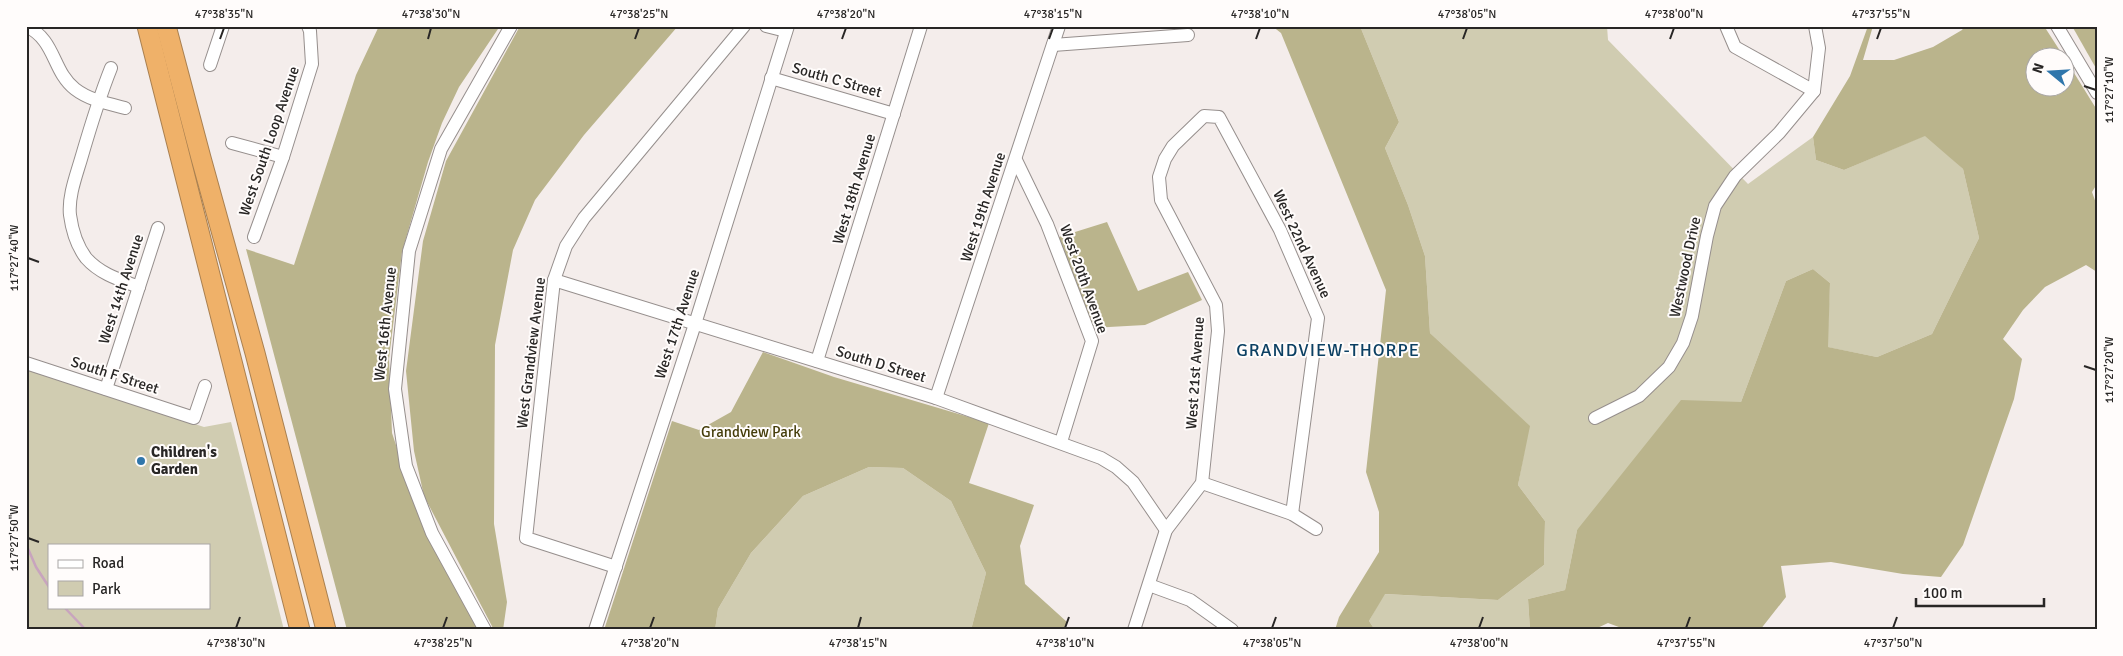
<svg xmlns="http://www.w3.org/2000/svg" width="2123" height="656" font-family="Signika,sans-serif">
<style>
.green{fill:#d0ccb1;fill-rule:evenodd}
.forest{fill:#bab48c}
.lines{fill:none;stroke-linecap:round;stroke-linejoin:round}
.stream{stroke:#c8a4be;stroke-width:2.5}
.minor-casing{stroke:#968f8d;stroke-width:14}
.highway-casing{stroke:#a98051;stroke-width:21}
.minor{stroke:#fff;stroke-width:12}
.highway{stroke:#efb169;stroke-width:19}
.ticks{fill:none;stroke:#282625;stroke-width:2}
.poi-dot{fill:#3076ab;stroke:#fffcfb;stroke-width:2}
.labels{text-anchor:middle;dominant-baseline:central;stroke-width:4;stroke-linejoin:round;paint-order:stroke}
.street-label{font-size:15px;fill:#282625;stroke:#fffcfb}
.park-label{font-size:15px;fill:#453d0a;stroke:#fffcfb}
.poi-label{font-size:15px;font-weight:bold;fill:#282625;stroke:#fffcfb;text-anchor:start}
.quarter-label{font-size:18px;letter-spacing:1px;fill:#0c4063;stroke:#fffcfb}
.neatline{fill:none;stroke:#282625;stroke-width:2}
.ticks-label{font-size:12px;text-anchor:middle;fill:#282625}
</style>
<rect width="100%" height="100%" fill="#f4edeb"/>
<g class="green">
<polygon points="1360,26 1607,26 1608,40 1748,184 1813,137 1816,160 1844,170 1926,135 1963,169 1979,238 1932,334 1877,357 1827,347 1830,283 1813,269 1786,281 1741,402 1577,530 1565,590 1528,599 1530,630 1375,630 1369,621 1384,594 1498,600 1544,565 1545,521 1518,485 1529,426 1430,333 1425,256 1408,205 1385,148 1399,122"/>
<path d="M26 369 204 427 231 422 284 630H26ZM49 545H209V607H49Z"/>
<polygon points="869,467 903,468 951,501 986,573 971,630 715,630 718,609 751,553 803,496"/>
</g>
<g class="forest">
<polygon points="379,26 500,26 459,87 442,123 428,162 402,252 389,359 392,433 424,529 481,630 347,630 246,249 294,265 356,75"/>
<polygon points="520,26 678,26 584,135 535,200 513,250 495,345 494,524 507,602 503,630 494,630 424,496 414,451 406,371 423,241 446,161"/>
<polygon points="1272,26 1360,26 1399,122 1385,148 1408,205 1425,256 1430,333 1530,426 1518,485 1545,521 1544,565 1498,600 1385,594 1369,621 1375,630 1335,630 1339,617 1379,552 1379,512 1366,472 1386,290 1281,33"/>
<polygon points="1868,26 1873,26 1863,60 1894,60 1933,47 1962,30 1965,26 2044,26 2064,57 2036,58 2036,88 2066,88 2066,60 2097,110 2097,184 2092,192 2097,206 2097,272 2086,265 2045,287 2023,310 2003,339 2022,359 2014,399 1963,545 1941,577 1903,574 1831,562 1781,566 1786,597 1760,630 1627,630 1608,623 1593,630 1530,630 1528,599 1565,590 1577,530 1681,400 1741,402 1786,281 1813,269 1830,283 1828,347 1877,357 1932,334 1979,238 1963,169 1925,136 1844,170 1816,160 1813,137 1850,76"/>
<polygon points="2072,26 2097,26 2097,70"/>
<polygon points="1107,222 1138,291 1188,272 1202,300 1145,325 1091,328 1059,237"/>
<polygon points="763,352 834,377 989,423 969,483 1034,505 1020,546 1025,584 1067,622 1065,630 971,630 986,573 951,501 903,468 869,467 803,496 751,553 718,609 715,630 604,630 672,421 699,430 731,412"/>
</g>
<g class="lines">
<g class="stream">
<polyline points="26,544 36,567 49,587"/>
<polyline points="64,607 86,630"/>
</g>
<defs>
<g id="minor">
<path d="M26 26C56 40 52 71 75 89 89 100 109 104 125 108"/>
<polyline points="766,26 786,31"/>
<polyline points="1726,26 1735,47 1814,91"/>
<polyline points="2057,26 2097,93"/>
<polyline points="1053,45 1188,35"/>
<polyline points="210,65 223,26"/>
<path d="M111 68C99 98 90 128 81 159 76 176 68 197 70 215 72 230 77 246 86 258 100 274 120 280 139 287"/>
<polyline points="771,78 894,114"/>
<polyline points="232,143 283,157"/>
<polyline points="1016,160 1047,224 1092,341 1061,442"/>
<polyline points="254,237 283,157 312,64 310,31 308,26"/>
<polyline points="554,280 936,398 1101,458 1116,467 1133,482 1166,530"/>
<polyline points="817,361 921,26"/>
<polyline points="26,363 194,418 205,386"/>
<polyline points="106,389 158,228"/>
<polyline points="936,398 1059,26"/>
<polyline points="1595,418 1639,396 1669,367 1683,343 1692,316 1707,236 1715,206 1735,176 1779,133 1814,91 1819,48 1815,26"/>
<polyline points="1202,483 1292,514 1316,529"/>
<polyline points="616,567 526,538 554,280 566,246 584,218 744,26"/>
<polyline points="1149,585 1190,600 1232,630"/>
<polyline points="485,630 432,533 406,466 395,389 409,251 441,149 511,26"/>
<polyline points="595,630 695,324 788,26"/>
<polyline points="1134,630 1166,530 1202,483 1218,331 1216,305 1161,200 1159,177 1165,159 1173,146 1204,116 1219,117 1280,230 1318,318 1292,514"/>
</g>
<g id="highway">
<polyline points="147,26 300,630"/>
<polyline points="166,26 201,158 255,353 326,630"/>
</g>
</defs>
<use href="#minor" class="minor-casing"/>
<use href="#highway" class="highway-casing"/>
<use href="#minor" class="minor"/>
<use href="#highway" class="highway"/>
</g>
<path class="ticks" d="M220 39 224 28M428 39 431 28M635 39 639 28M842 39 846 28M1049 39 1053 28M1256 39 1260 28M1463 39 1467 28M1670 39 1674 28M1877 39 1881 28M2084 86 2096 90M28 258 39 262M2084 366 2096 370M28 538 39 542M236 628 240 617M443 628 447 617M650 628 654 617M858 628 861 617M1065 628 1069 617M1272 628 1276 617M1479 628 1483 617M1686 628 1690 617M1893 628 1897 617"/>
<circle class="poi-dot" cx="141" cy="461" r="5"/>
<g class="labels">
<g class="street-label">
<text transform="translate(837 80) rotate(16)">South C Street</text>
<text transform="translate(269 141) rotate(-71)">West South Loop Avenue</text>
<text transform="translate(854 189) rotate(-73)">West 18th Avenue</text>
<text transform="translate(983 207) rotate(-72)">West 19th Avenue</text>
<text transform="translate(1302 244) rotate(65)">West 22nd Avenue</text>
<text transform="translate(1685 267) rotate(-78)">Westwood Drive</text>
<text transform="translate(1084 279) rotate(70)">West 20th Avenue</text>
<text transform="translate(121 289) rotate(-72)">West 14th Avenue</text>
<text transform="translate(385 324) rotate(-84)">West 16th Avenue</text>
<text transform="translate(677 324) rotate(-72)">West 17th Avenue</text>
<text transform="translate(531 353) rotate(-83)">West Grandview Avenue</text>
<text transform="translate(881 364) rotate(17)">South D Street</text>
<text transform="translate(1195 373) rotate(-86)">West 21st Avenue</text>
<text transform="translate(115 375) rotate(18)">South F Street</text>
</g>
<g class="park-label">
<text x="751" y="432">Grandview Park</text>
</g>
<g class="poi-label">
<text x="151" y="452">Children's<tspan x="151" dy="17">Garden</tspan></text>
</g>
<g class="quarter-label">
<text x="1328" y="350">GRANDVIEW-THORPE</text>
</g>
</g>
<rect width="2123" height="656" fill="none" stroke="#fffcfb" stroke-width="55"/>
<rect x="48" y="544" width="162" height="65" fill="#fffcfb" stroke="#a9a6a5"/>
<rect x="58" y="560" width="25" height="8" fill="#ffffff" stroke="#a9a6a5"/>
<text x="92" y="568" font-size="15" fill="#282625">Road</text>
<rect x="58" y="581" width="25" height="15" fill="#d0ccb1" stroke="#a9a6a5"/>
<text x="92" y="594" font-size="15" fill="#282625">Park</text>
<g transform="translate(2050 72) rotate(288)"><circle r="24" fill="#fffcfb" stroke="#a9a6a5"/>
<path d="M0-4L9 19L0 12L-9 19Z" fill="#3076ab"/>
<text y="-8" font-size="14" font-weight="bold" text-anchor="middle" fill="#282625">N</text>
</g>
<path d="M1916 598v8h128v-8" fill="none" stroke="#282625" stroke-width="2.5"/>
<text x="1923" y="598" font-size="15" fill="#282625" stroke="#fffcfb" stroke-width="4" paint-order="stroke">100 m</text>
<rect x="28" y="28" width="2068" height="600" class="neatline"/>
<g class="ticks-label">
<text x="224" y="18">47°38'35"N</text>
<text x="431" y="18">47°38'30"N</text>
<text x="639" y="18">47°38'25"N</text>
<text x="846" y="18">47°38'20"N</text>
<text x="1053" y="18">47°38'15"N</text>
<text x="1260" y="18">47°38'10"N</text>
<text x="1467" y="18">47°38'05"N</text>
<text x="1674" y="18">47°38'00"N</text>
<text x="1881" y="18">47°37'55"N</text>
<text transform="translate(2109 90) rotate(-90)" y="4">117°27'10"W</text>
<text transform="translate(14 258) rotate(-90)" y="4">117°27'40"W</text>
<text transform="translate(2109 370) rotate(-90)" y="4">117°27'20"W</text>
<text transform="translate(14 538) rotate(-90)" y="4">117°27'50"W</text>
<text x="236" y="647">47°38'30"N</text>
<text x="443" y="647">47°38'25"N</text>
<text x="650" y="647">47°38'20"N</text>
<text x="858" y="647">47°38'15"N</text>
<text x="1065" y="647">47°38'10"N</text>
<text x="1272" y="647">47°38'05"N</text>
<text x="1479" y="647">47°38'00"N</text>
<text x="1686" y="647">47°37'55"N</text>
<text x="1893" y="647">47°37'50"N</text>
</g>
</svg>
